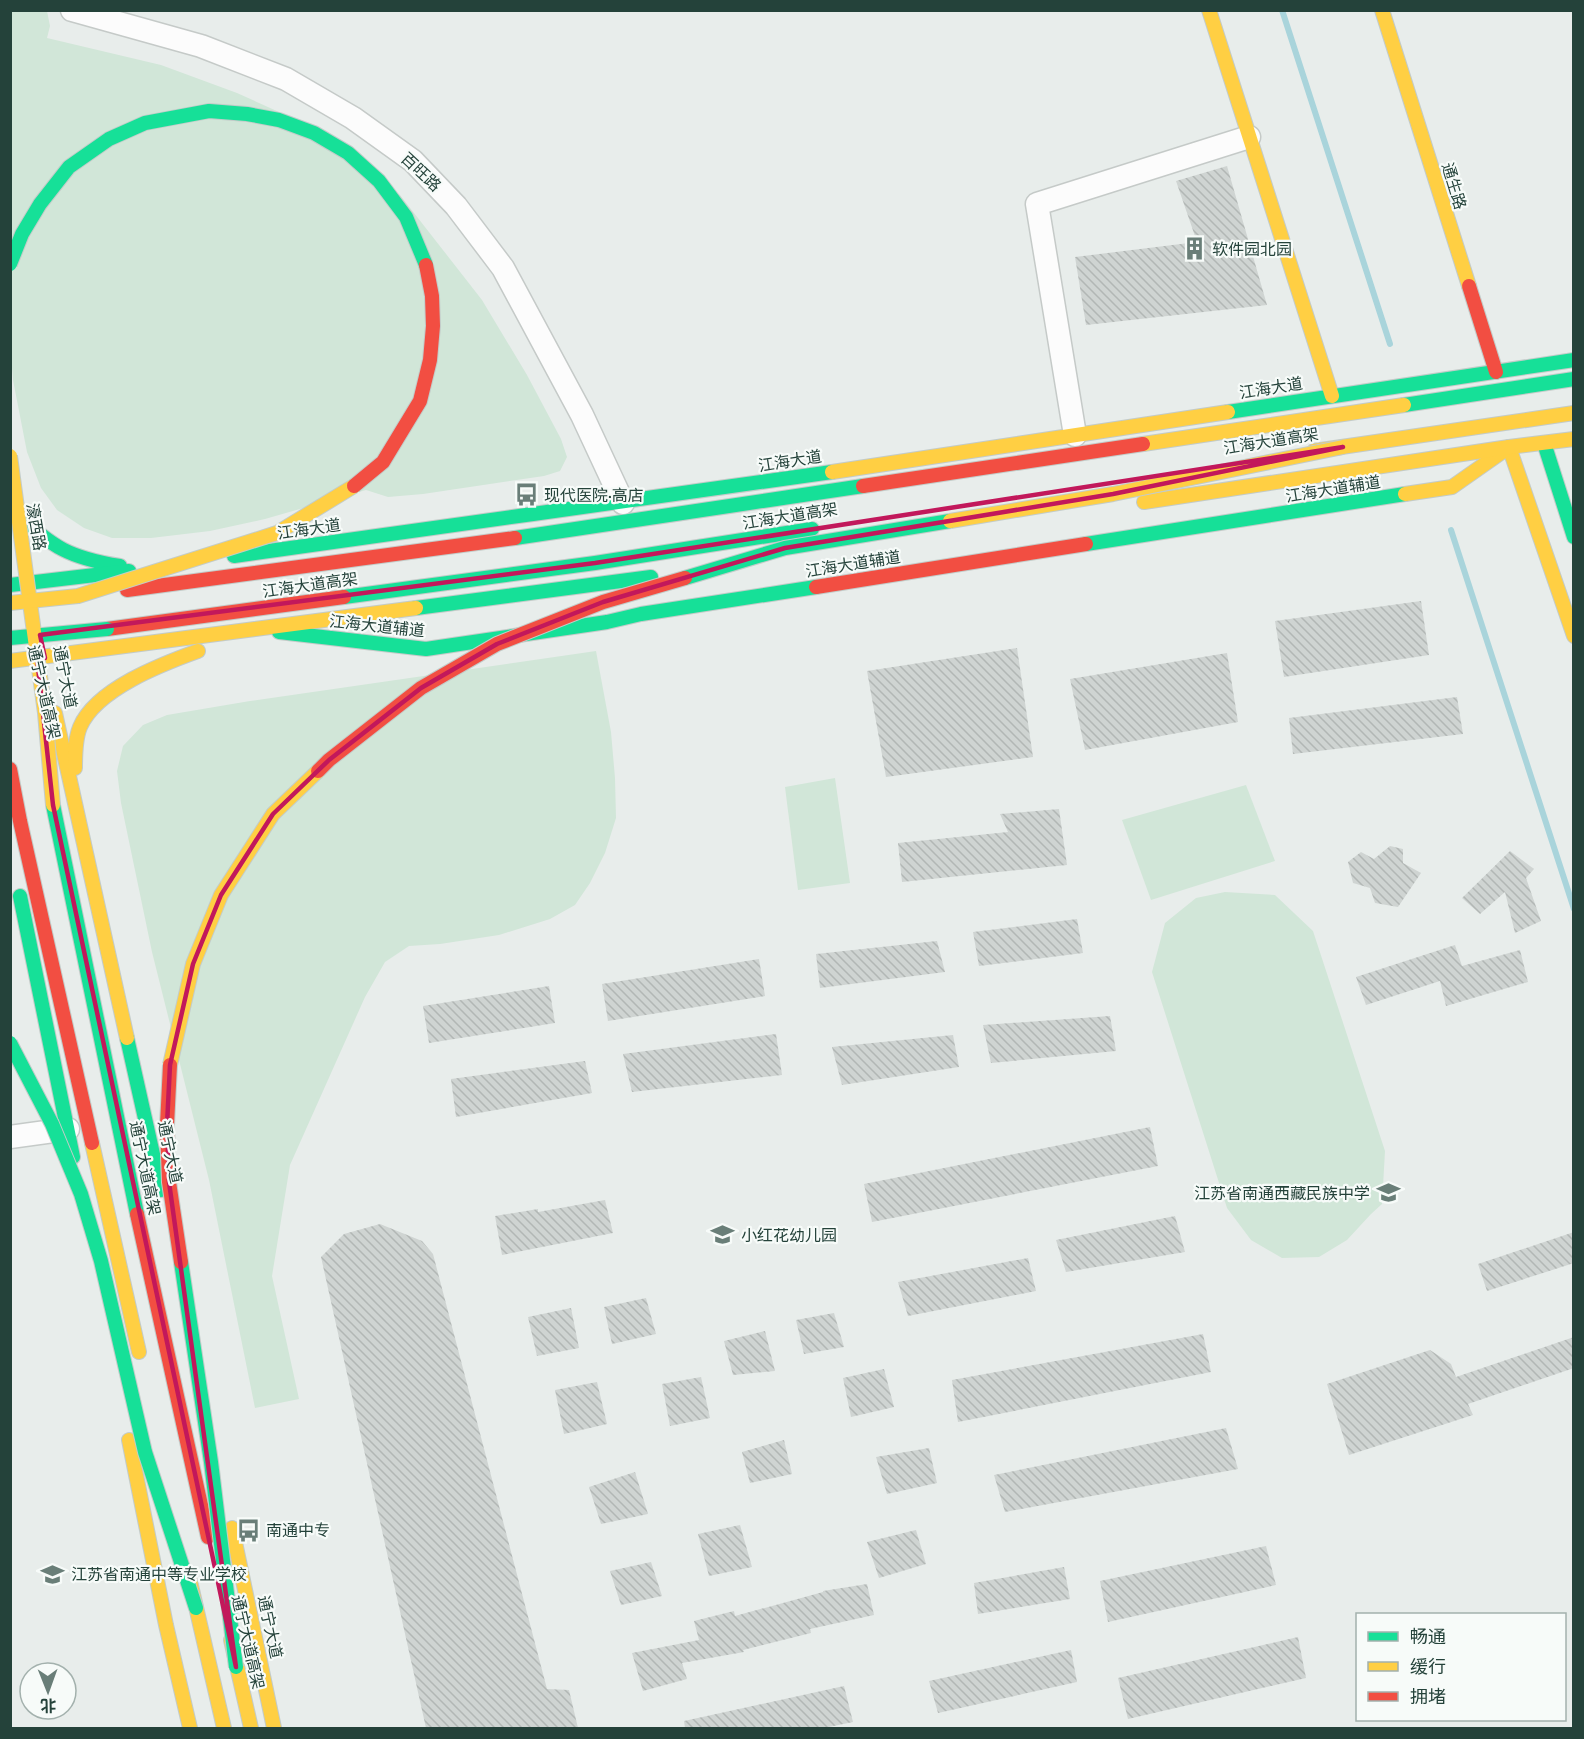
<svg xmlns="http://www.w3.org/2000/svg" width="1584" height="1739" font-family="Cabin,'Noto Sans SC',sans-serif">
<style>
.park{fill:#d1e6d8}
.lines{fill:none;stroke-linecap:round;stroke-linejoin:round}
.stream{stroke:#a9d4db;stroke-width:6}
.building{fill:url(#building-back-hatch)}
.street-casing{stroke:#c5cac8;stroke-width:25}
.fast-casing{stroke:#c3cbc8;stroke-width:16}
.slow-casing{stroke:#c3cbc8;stroke-width:16}
.jam-casing{stroke:#c3cbc8;stroke-width:16}
.street{stroke:#fcfcfc;stroke-width:22}
.fast{stroke:#16e098;stroke-width:14}
.slow{stroke:#ffcf43;stroke-width:14}
.jam{stroke:#f24e42;stroke-width:14}
.fast-bridge-casing{stroke:#c3ccc9;stroke-width:16;stroke-linecap:butt}
.slow-bridge-casing{stroke:#c3ccc9;stroke-width:16;stroke-linecap:butt}
.jam-bridge-casing{stroke:#c3ccc9;stroke-width:16;stroke-linecap:butt}
.fast-bridge{stroke:#16e098;stroke-width:14}
.slow-bridge{stroke:#ffcf43;stroke-width:14}
.jam-bridge{stroke:#f24e42;stroke-width:14}
.marked{fill:none;stroke:#c2185b;stroke-width:4.5;stroke-linejoin:round}
.labels{text-anchor:middle;dominant-baseline:central;stroke-width:4.5;stroke-linejoin:round;paint-order:stroke}
.street-label{font-size:16px;fill:#24423a;stroke:#f7fbf9}
.poi-label{font-size:16px;fill:#24423a;stroke:#f7fbf9;text-anchor:start}
</style>
<defs>
<pattern id="building-back-hatch" width="6" height="6" patternUnits="userSpaceOnUse" patternTransform="scale(1.5)"><rect width="6" height="6" fill="#cfd4d2"/><path d="M-1 5l2 2M0 0l6 6M5-1l2 2" fill="none" stroke="#b2b7b5"/></pattern>
</defs>
<rect width="100%" height="100%" fill="#e8edeb"/>
<g class="park">
<polygon points="10,11 47,11 50,26 47,38 161,65 237,93 279,112 400,195 482,300 527,375 561,439 567,457 560,471 544,476 423,494 388,497 366,490 265,519 210,531 151,538 112,538 84,528 57,510 41,488 27,452 13,380 11,356"/>
<polygon points="596,651 611,732 615,778 616,818 605,853 590,883 575,905 550,919 499,935 440,944 409,946 385,962 365,997 290,1165 272,1276 299,1399 255,1408 209,1180 152,952 121,803 117,771 123,746 143,725 167,715 250,701"/>
<polygon points="835,778 850,883 798,890 785,787"/>
<polygon points="1246,785 1275,861 1151,900 1122,820"/>
<polygon points="1225,892 1275,895 1313,931 1385,1151 1382,1204 1371,1214 1347,1240 1319,1257 1282,1258 1251,1240 1227,1208 1152,972 1165,923 1196,898"/>
</g>
<g class="lines">
<g class="stream">
<polyline points="1282,10 1390,344"/>
<polyline points="1451,530 1574,909"/>
</g>
</g>
<g class="building">
<polygon points="1227,166 1267,305 1086,325 1075,257 1197,242 1176,181"/>
<polygon points="1421,601 1429,655 1284,677 1275,621"/>
<polygon points="1017,648 1033,757 886,777 867,671"/>
<polygon points="1227,653 1238,722 1085,750 1070,679"/>
<polygon points="1457,697 1463,734 1293,754 1289,718"/>
<polygon points="1059,809 1067,865 902,882 898,843 1008,832 1000,814"/>
<polygon points="1390,846 1403,849 1403,863 1421,873 1398,907 1375,903 1370,888 1353,883 1348,862 1361,852 1374,859"/>
<polygon points="1510,851 1534,869 1526,878 1541,921 1515,933 1505,892 1480,914 1462,898"/>
<polygon points="1077,919 1083,953 979,966 973,932"/>
<polygon points="937,941 945,972 820,988 816,954"/>
<polygon points="1455,945 1462,966 1520,950 1528,982 1446,1006 1440,981 1366,1005 1356,977"/>
<polygon points="759,959 765,996 608,1021 602,984"/>
<polygon points="549,986 555,1023 429,1043 423,1006"/>
<polygon points="1110,1016 1116,1051 991,1063 983,1025"/>
<polygon points="776,1034 782,1075 632,1092 623,1054"/>
<polygon points="953,1035 959,1067 842,1085 832,1047"/>
<polygon points="585,1061 592,1093 456,1117 451,1079"/>
<polygon points="1150,1127 1158,1166 872,1222 864,1184"/>
<polygon points="605,1200 613,1233 502,1255 495,1216 538,1209 538,1212"/>
<polygon points="1175,1216 1185,1252 1066,1272 1056,1240"/>
<polygon points="380,1224 422,1241 433,1254 547,1689 569,1690 578,1728 426,1728 321,1257 344,1234"/>
<polygon points="1574,1232 1574,1263 1487,1291 1478,1264"/>
<polygon points="1028,1258 1036,1291 908,1316 898,1282"/>
<polygon points="646,1298 656,1334 612,1344 604,1307"/>
<polygon points="571,1308 579,1348 537,1356 528,1317"/>
<polygon points="834,1313 844,1347 804,1354 796,1320"/>
<polygon points="765,1331 775,1371 733,1375 724,1341"/>
<polygon points="1203,1334 1211,1372 958,1422 952,1380"/>
<polygon points="1574,1337 1574,1368 1468,1404 1473,1415 1349,1455 1327,1384 1430,1350 1451,1364 1456,1377"/>
<polygon points="884,1369 894,1407 851,1417 843,1378"/>
<polygon points="701,1377 710,1418 670,1426 662,1384"/>
<polygon points="597,1382 607,1424 564,1434 555,1390"/>
<polygon points="1226,1428 1238,1469 1005,1512 994,1475"/>
<polygon points="784,1440 792,1474 750,1483 742,1452"/>
<polygon points="929,1448 937,1483 887,1494 876,1457"/>
<polygon points="635,1472 648,1514 601,1524 589,1487"/>
<polygon points="740,1525 752,1567 709,1576 698,1534"/>
<polygon points="916,1530 926,1564 879,1578 867,1542"/>
<polygon points="1266,1546 1276,1585 1108,1622 1100,1581"/>
<polygon points="651,1562 662,1596 621,1605 610,1571"/>
<polygon points="1064,1567 1070,1599 978,1614 974,1583"/>
<polygon points="867,1584 874,1615 810,1629 811,1633 743,1650 744,1652 682,1663 687,1679 643,1691 632,1653 699,1640 694,1621 734,1611 735,1616 823,1592 823,1591"/>
<polygon points="1298,1637 1306,1678 1128,1719 1118,1678"/>
<polygon points="1071,1650 1077,1682 938,1713 929,1681"/>
<polygon points="844,1686 853,1722 824,1728 685,1728 684,1721"/>
</g>
<g class="lines">
<defs>
<g id="street">
<polyline points="72,10 201,46 286,79 353,118 413,161 456,206 503,268 582,415 623,503"/>
<polyline points="1075,435 1037,204 1249,137"/>
<polyline points="10,1137 68,1129"/>
</g>
<g id="fast">
<polyline points="1404,405 1574,379"/>
<polyline points="1228,412 1574,360"/>
<polyline points="1544,443 1574,537"/>
<path d="M17 513C52 548 71 558 120 566"/>
<polyline points="515,538 863,486"/>
<polyline points="1086,544 1405,494"/>
<path d="M234 556C433 527 633 501 832 472"/>
<polyline points="10,585 129,571"/>
<polyline points="344,597 595,563 812,529"/>
<polyline points="416,608 651,577"/>
<polyline points="279,632 426,649 607,622 641,614 816,587"/>
<polyline points="53,805 137,1214"/>
<polyline points="20,896 73,1157"/>
<polyline points="127,1038 161,1190"/>
</g>
<g id="slow">
<polyline points="1209,10 1332,396"/>
<polyline points="1382,10 1469,286"/>
<polyline points="1143,444 1404,405"/>
<polyline points="1314,451 1574,413"/>
<polyline points="832,472 1228,412"/>
<polyline points="1405,494 1452,487 1509,447 1574,636"/>
<polyline points="1144,502 1509,447 1574,439"/>
<polyline points="10,661 416,608"/>
<polyline points="55,713 127,1038"/>
<path d="M75 768C75 755 75 739 80 727 96 689 162 664 198 651"/>
<polyline points="92,1143 139,1352"/>
<polyline points="129,1440 166,1625 190,1728"/>
<polyline points="232,1528 274,1728"/>
<polyline points="190,1581 224,1728"/>
<polyline points="231,1640 251,1728"/>
</g>
<g id="jam">
<polyline points="1469,286 1496,372"/>
<polyline points="863,486 1143,444"/>
<polyline points="816,587 1086,544"/>
<polyline points="127,590 515,538"/>
<polyline points="107,629 344,597"/>
<polyline points="10,769 20,821 92,1143"/>
<polyline points="137,1214 208,1537"/>
</g>
</defs>
<use href="#street" class="street-casing"/>
<use href="#fast" class="fast-casing"/>
<use href="#slow" class="slow-casing"/>
<use href="#jam" class="jam-casing"/>
<use href="#street" class="street"/>
<use href="#fast" class="fast"/>
<use href="#slow" class="slow"/>
<use href="#jam" class="jam"/>
<defs>
<g id="fast-bridge">
<polyline points="10,264 22,234 40,204 69,167 109,139 145,123 209,111 247,114 279,120 314,133 348,153 379,181 406,217 426,265"/>
<polyline points="685,578 785,548 950,521"/>
<polyline points="10,638 107,629"/>
<polyline points="10,1043 52,1124 81,1194 101,1261 145,1452 196,1608"/>
<polyline points="181,1262 211,1462 236,1667"/>
</g>
<g id="slow-bridge">
<polyline points="10,456 45,713 53,805"/>
<polyline points="950,521 1113,494 1343,447"/>
<polyline points="10,603 78,596 277,533 354,486"/>
<polyline points="170,1065 193,964 221,895 273,814 318,771"/>
</g>
<g id="jam-bridge">
<polyline points="354,486 383,462 420,401 430,360 433,326 432,296 426,265"/>
<polyline points="318,771 329,760 421,688 497,644 603,602 685,578"/>
<polyline points="170,1065 167,1125 169,1182 181,1262"/>
</g>
</defs>
<use href="#fast-bridge" class="fast-bridge-casing"/>
<use href="#slow-bridge" class="slow-bridge-casing"/>
<use href="#jam-bridge" class="jam-bridge-casing"/>
<use href="#fast-bridge" class="fast-bridge"/>
<use href="#slow-bridge" class="slow-bridge"/>
<use href="#jam-bridge" class="jam-bridge"/>
</g>
<path class="marked" d="M1343 447 1113 494 785 548 603 602 497 644 421 688 329 760 273 814 221 895 193 964 170 1065 167 1125 169 1182 236 1667 53 805 37 658H45L40 635 595 563Z"/>
<defs>
<symbol id="building-bare" viewBox="-9 -9 18 18"><path d="M-4-6H4V6H1V3H-1V6H-4ZM-2.5-4.3h1.7v1.8h-1.7ZM.8-4.3h1.7v1.8H.8ZM-2.5-1h1.7V.8h-1.7ZM.8-1h1.7V.8H.8Z" fill="#697e78" stroke="#f7fbf9" stroke-width="2.5" paint-order="stroke"/></symbol>
<symbol id="bus-bare" viewBox="-9 -9 18 18"><path d="M-5-6H5V4H4V6H2V4H-2V6H-4V4H-5ZM-3.5-4V0h7V-4ZM-3.5 1.2v1.5H-2V1.2ZM2 1.2v1.5H3.5V1.2Z" fill="#697e78" stroke="#f7fbf9" stroke-width="2.5" paint-order="stroke"/></symbol>
<symbol id="school-bare" viewBox="-9 -9 18 18"><path d="M0-5L7-2L0 1L-7-2ZM-4 1L0 2.5L4 1V4Q0 6-4 4Z" fill="#697e78" stroke="#f7fbf9" stroke-width="2.5" paint-order="stroke"/></symbol>
</defs>
<g fill-rule="evenodd">
<use href="#building-bare" x="1178" y="232" width="33" height="33"/>
<use href="#bus-bare" x="510" y="478" width="33" height="33"/>
<use href="#school-bare" x="1372" y="1176" width="33" height="33"/>
<use href="#school-bare" x="706" y="1218" width="33" height="33"/>
<use href="#bus-bare" x="232" y="1514" width="33" height="33"/>
<use href="#school-bare" x="36" y="1558" width="33" height="33"/>
</g>
<g class="labels">
<g class="street-label">
<text transform="translate(421 172) rotate(43)">百旺路</text>
<text transform="translate(1454 186) rotate(73)">通生路</text>
<text transform="translate(1271 388) rotate(-9)">江海大道</text>
<text transform="translate(1271 441) rotate(-9)">江海大道高架</text>
<text transform="translate(790 461) rotate(-9)">江海大道</text>
<text transform="translate(1333 489) rotate(-9)">江海大道辅道</text>
<text transform="translate(790 516) rotate(-9)">江海大道高架</text>
<text transform="translate(36 527) rotate(80)">濠西路</text>
<text transform="translate(309 529) rotate(-8)">江海大道</text>
<text transform="translate(853 564) rotate(-9)">江海大道辅道</text>
<text transform="translate(310 585) rotate(-8)">江海大道高架</text>
<text transform="translate(377 626) rotate(6)">江海大道辅道</text>
<text transform="translate(65 677) rotate(79)">通宁大道</text>
<text transform="translate(44 692) rotate(77)">通宁大道高架</text>
<text transform="translate(170 1152) rotate(78)">通宁大道</text>
<text transform="translate(145 1168) rotate(78)">通宁大道高架</text>
<text transform="translate(270 1627) rotate(78)">通宁大道</text>
<text transform="translate(248 1642) rotate(77)">通宁大道高架</text>
</g>
<g class="poi-label">
<text x="1212" y="249">软件园北园</text>
<text x="544" y="495">现代医院·高店</text>
<text x="1370" y="1193" text-anchor="end">江苏省南通西藏民族中学</text>
<text x="741" y="1235">小红花幼儿园</text>
<text x="266" y="1530">南通中专</text>
<text x="71" y="1574">江苏省南通中等专业学校</text>
</g>
</g>
<rect width="1584" height="1739" fill="none" stroke="#24423a" stroke-width="24"/>
<rect x="1356" y="1613" width="210" height="108" fill="#f7fbf9" stroke="#a3b1ad" stroke-width="1.5"/>
<rect x="1368" y="1632" width="30" height="9" fill="#16e098" stroke="#a3b1ad" stroke-width="1.5"/>
<text x="1410" y="1643" font-size="18" fill="#24423a">畅通</text>
<rect x="1368" y="1662" width="30" height="9" fill="#ffcf43" stroke="#a3b1ad" stroke-width="1.5"/>
<text x="1410" y="1673" font-size="18" fill="#24423a">缓行</text>
<rect x="1368" y="1692" width="30" height="9" fill="#f24e42" stroke="#a3b1ad" stroke-width="1.5"/>
<text x="1410" y="1703" font-size="18" fill="#24423a">拥堵</text>
<g transform="translate(48 1691) rotate(179)"><circle r="28" fill="#f7fbf9" stroke="#a3b1ad" stroke-width="1.5"/>
<path d="M0-4.5L10 22L0 15L-10 22Z" fill="#697e78"/>
<text y="-9" font-size="16" font-weight="bold" text-anchor="middle" fill="#24423a">北</text>
</g>
</svg>
